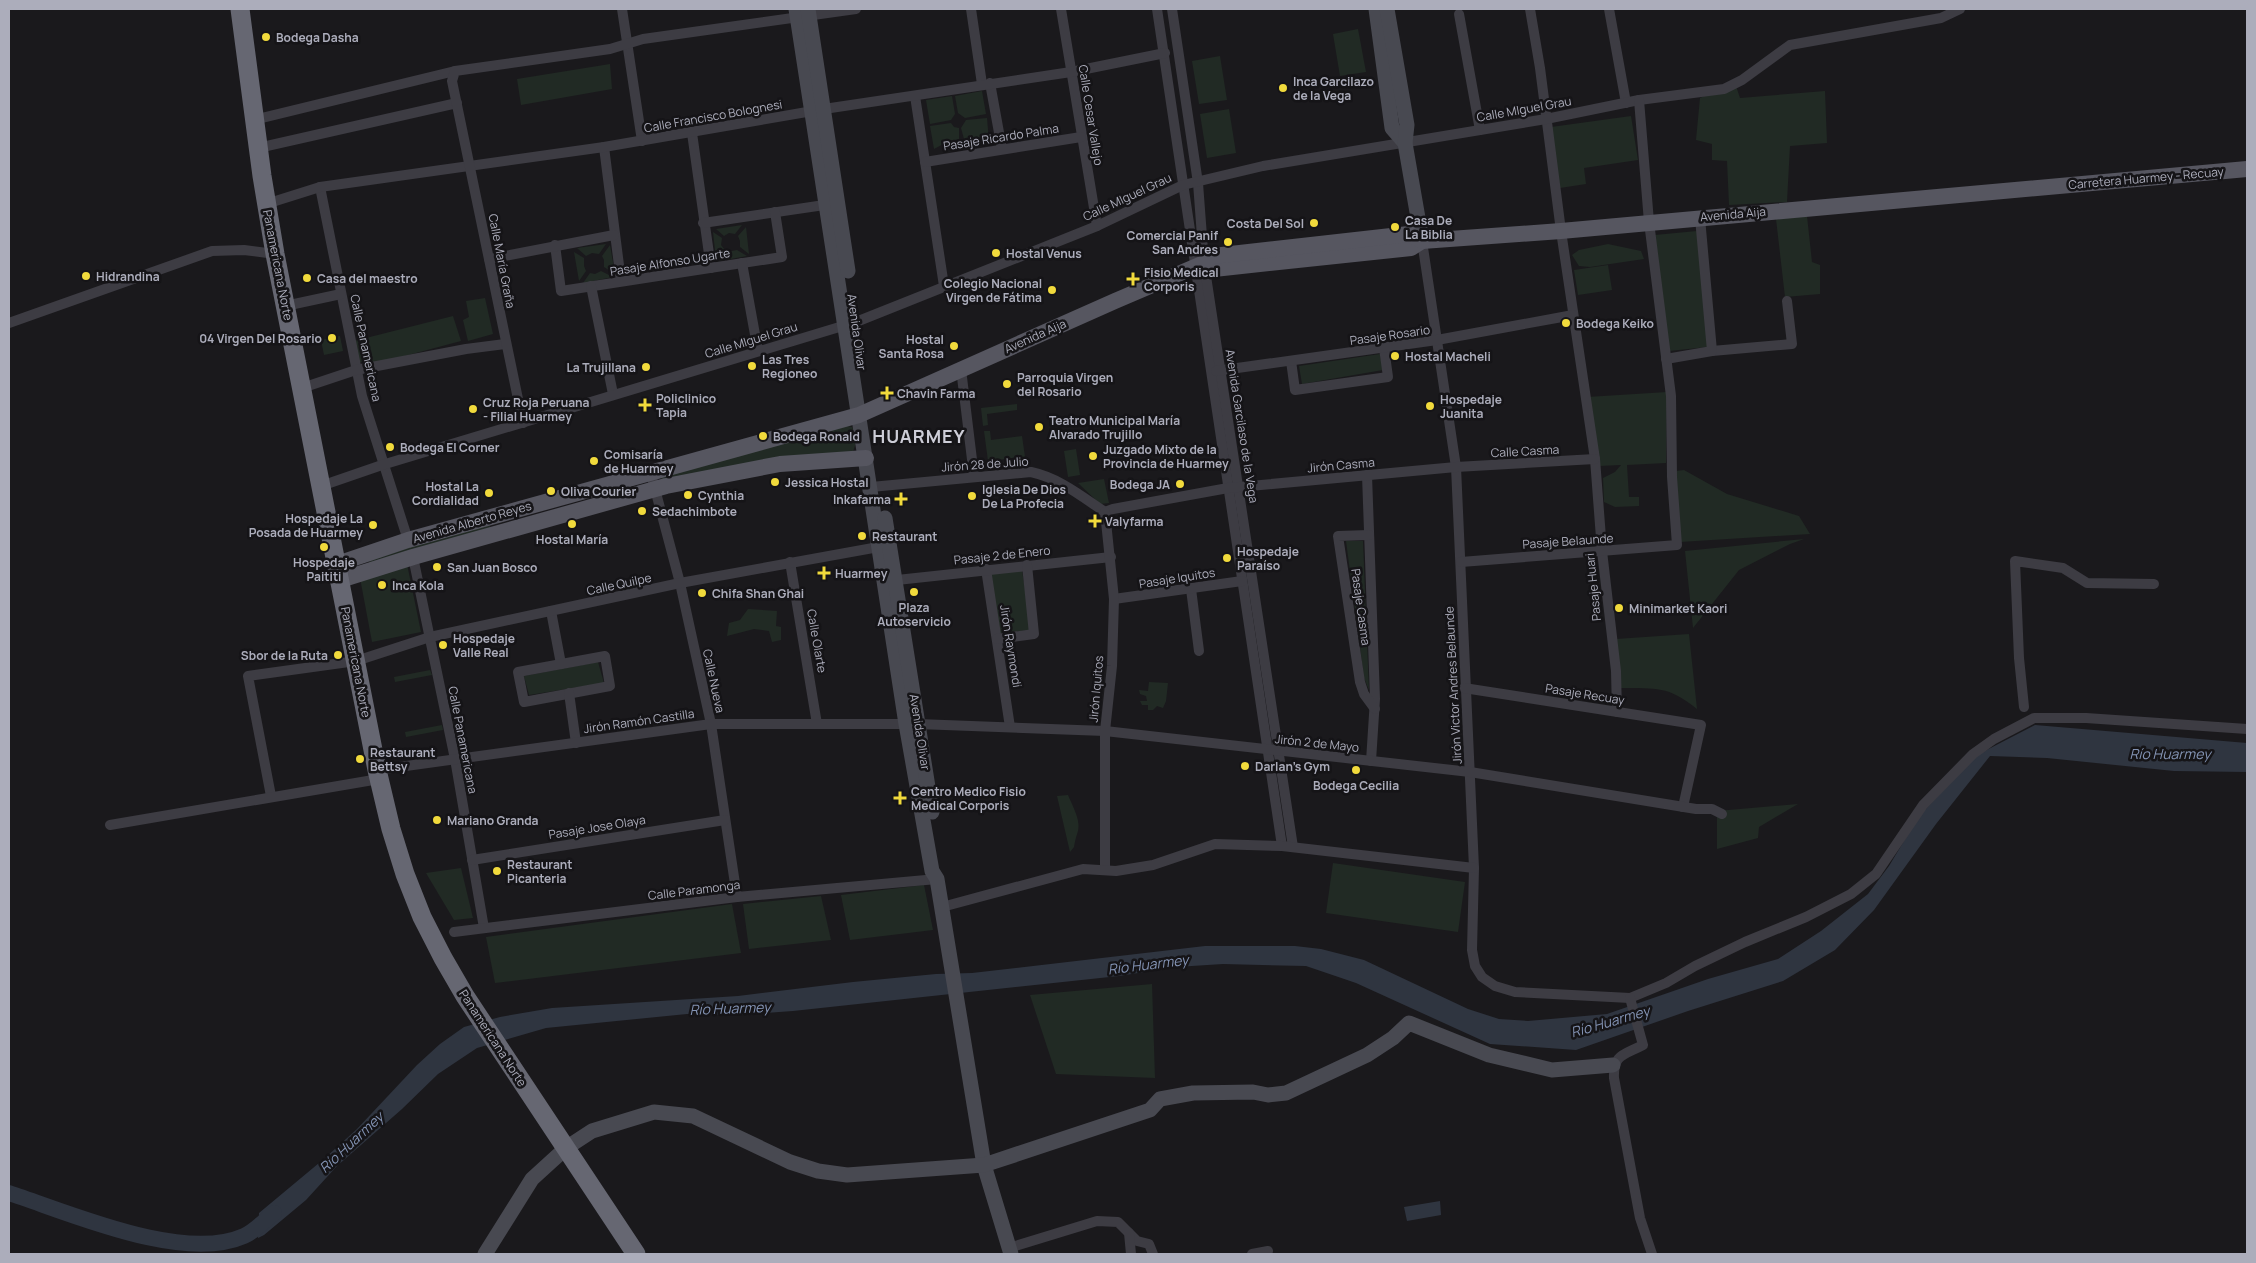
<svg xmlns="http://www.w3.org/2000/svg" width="2256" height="1263" font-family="Manrope,sans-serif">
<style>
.green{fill:#212a24}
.water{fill:#2f3540}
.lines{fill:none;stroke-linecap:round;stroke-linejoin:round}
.river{stroke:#2f3540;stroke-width:16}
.street{stroke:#3d3c43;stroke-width:10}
.secondary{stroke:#484951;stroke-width:15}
.primary{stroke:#565660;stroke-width:16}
.highway{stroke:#666772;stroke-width:19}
.poi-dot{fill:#f1da3c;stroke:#151417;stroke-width:2}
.labels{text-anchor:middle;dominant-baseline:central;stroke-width:5;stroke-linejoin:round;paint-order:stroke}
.poi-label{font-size:12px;font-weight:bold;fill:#acadbb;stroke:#151417;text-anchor:start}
.street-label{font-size:12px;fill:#acadbb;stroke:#151417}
.water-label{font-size:14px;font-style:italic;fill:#8494b5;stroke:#151417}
.district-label{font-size:18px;font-weight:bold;letter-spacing:1px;fill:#cdcdd7;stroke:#151417}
</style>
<rect width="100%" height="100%" fill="#1a191c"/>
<g class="green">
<polygon points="1358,29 1366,72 1340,76 1333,34"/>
<polygon points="1220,56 1227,100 1199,104 1192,61"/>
<polygon points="610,64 612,89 521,105 517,79"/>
<polygon points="1736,86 1740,98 1825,91 1827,143 1790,146 1787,202 1729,205 1727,161 1712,160 1712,144 1696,140 1700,98 1710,93"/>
<polygon points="982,91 986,114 965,118 958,113 955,96"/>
<polygon points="952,96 955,114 951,120 930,124 926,100"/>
<polygon points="1229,109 1236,153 1207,158 1200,114"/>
<polygon points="1631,116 1638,160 1584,168 1586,184 1560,188 1551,127"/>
<polygon points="987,118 989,141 964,139 961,128 966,120"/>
<polygon points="951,123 954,127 959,128 959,139 949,141 934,149 930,126"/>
<polygon points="1807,216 1812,262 1820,265 1820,294 1785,297 1776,219"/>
<polygon points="742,225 735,234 729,233 724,236 716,229"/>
<polygon points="746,227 749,254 740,247 740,241 738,236"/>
<polygon points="1697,231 1708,347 1669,351 1655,235"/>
<polygon points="713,232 722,238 721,245 724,249 716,259"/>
<polygon points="606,244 599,254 592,253 586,256 577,248"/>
<polygon points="1608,244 1641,251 1644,259 1590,267 1579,266 1572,255 1579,250"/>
<polygon points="610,245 615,274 604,267 604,260 602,256"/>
<polygon points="737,250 747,256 720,261 726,252"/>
<polygon points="574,252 584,258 584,266 586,271 579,281"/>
<polygon points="1608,265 1612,290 1578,295 1574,270"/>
<polygon points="601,271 613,277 583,283 590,273 595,274"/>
<polygon points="485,298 493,334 468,341 463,320 469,317 466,301"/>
<polygon points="453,316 461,341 382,362 357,362 354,341"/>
<polygon points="340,336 343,351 324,355 321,340"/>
<polygon points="1380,354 1383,370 1302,384 1299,366"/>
<polygon points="1667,392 1666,463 1627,465 1629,497 1639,497 1639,506 1615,507 1604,502 1603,478 1615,472 1621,465 1599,466 1587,397"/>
<polygon points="1017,404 1017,410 987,414 988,425 983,426 981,408"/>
<polygon points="837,424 852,427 857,439 853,452 661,480 662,475"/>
<polygon points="984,431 990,431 991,440 1022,436 1025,457 988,461"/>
<polygon points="1076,449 1080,475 1068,477 1064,451"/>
<polygon points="1684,470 1727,494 1799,516 1810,534 1680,542 1676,471"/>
<polygon points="1104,479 1109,503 1100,504 1078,483"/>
<polygon points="489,525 492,529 369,565 370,557"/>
<polygon points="1804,539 1790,544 1739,570 1693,628 1685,551"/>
<polygon points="1346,541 1363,541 1369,690 1364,678"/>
<polygon points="407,564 421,632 372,642 360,578"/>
<polygon points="1022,570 1031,630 1000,633 990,574"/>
<polygon points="748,609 777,611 776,626 781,627 781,640 772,642 769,631 754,629 727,636 729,623 740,620"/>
<path d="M1689 634 1697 709C1667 685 1657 689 1621 688L1616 639Z"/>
<polygon points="598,662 604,683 529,695 524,676"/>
<polygon points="430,670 432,675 395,682 394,677"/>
<polygon points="1149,682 1168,683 1166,701 1163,708 1157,706 1153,710 1148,710 1148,705 1142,705 1140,701 1147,701 1146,696 1140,694 1139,690 1148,691"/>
<polygon points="442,725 443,730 406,737 405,732"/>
<path d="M1068 795C1072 805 1081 820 1078 831 1076 837 1075 841 1074 847L1070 852 1057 796Z"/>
<polygon points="1798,804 1759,827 1758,838 1717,849 1717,811"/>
<polygon points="1333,863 1465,882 1458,932 1326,913"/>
<polygon points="461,868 473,918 454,920 426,873"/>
<polygon points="924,885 933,930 850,940 841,895"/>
<polygon points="821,896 831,940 749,949 743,904"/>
<polygon points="732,904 741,953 495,983 486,937"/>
<polygon points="1152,984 1155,1078 1056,1074 1030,995"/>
</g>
<g class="water">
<polygon points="2035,725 2247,743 2247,772 2174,771 2047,758 1990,756 1936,824 1874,910 1835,950 1783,981 1688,1011 1576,1050 1490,1044 1356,983 1306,966 1223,964 1176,967 1119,976 793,1011 740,1015 687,1014 546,1028 477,1048 438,1074 402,1109 337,1166 306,1200 264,1235 258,1238 259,1213 325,1158 357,1129 417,1065 440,1044 464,1027 500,1017 552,1008 738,996 853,982 936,974 972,973 1205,946 1295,946 1321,949 1364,960 1468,1009 1499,1019 1528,1021 1607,1014 1708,979 1778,959 1821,931 1868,894 1889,866 1919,816 1977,755"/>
<polygon points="1440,1201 1441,1215 1407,1221 1404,1207"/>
</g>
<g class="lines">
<path class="river" d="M9 1193C70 1213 183 1263 244 1236 255 1231 265 1220 274 1213"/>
<g class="street">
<polyline points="622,9 642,141"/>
<polyline points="971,9 982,84"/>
<polyline points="1061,9 1097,226"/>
<polyline points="1157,9 1282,846"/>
<polyline points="1172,9 1198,183 1204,263 1293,847"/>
<polyline points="1530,9 1540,68 1561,231 1595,459 1602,551 1616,671 1617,712"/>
<polyline points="1609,9 1626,103"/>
<polyline points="1459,14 1480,130"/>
<polyline points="990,83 1002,149"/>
<polyline points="915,96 944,286"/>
<polyline points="254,120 455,71"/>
<polyline points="692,133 711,268"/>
<polyline points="604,147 621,281"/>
<polyline points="258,148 457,103"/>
<polyline points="925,162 1081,137"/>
<polyline points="320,187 362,396 408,540"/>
<polyline points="266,204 320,187 604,147 824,109 1071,72 1165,53"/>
<polyline points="703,223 831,204"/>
<polyline points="1422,241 1456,467 1474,868 1472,950 1475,966 1482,977 1495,986 1515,992 1630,998 1666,983 1695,966 1745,942 1806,917 1851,894 1876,874 1923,805 1973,754 1994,739 2034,718 2086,718 2247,729"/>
<polyline points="555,245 561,291 782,257 775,212"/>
<polyline points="489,259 614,235"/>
<polyline points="742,263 758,351"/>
<polyline points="591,286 613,394"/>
<polyline points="285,306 341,294"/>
<polyline points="9,323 212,251 244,250 275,254"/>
<polyline points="1712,351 1792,344 1787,301"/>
<polyline points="1666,359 1712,351 1700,218"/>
<polyline points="1291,361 1295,390 1388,377 1384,348"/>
<polyline points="961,369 974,476"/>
<polyline points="1216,371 1437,340 1573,315"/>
<polyline points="302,388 356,370 466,349 505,344"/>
<polyline points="523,423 452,81 455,71 610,49 643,39 856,9"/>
<polyline points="651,474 680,583 711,724 737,897"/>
<polyline points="1367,475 1375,699 1371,761"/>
<polyline points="321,486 382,465 856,322 1097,226 1183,185 1263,166 1546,119 1639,100 1724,89 1742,80 1790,45 1941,18 1960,9"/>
<path d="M871 487 1031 472C1059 478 1081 496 1105 512"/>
<polyline points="1105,512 1113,509 1228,488 1456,467 1595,459"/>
<polyline points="1369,535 1338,536 1360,682 1364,694 1375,709"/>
<polyline points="413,557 455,759 484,928"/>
<polyline points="790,562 817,724"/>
<polyline points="1461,562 1677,545 1672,477 1671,396 1649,222 1639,100"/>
<polyline points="986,569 1010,727"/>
<polyline points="897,580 1111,557"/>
<polyline points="1191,589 1199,651"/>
<polyline points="1114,599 1242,581"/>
<polyline points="551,611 561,664"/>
<polyline points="997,639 1034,634 1027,565"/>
<polygon points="605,656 610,686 524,702 518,672"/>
<polyline points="1464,688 1701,725 1683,807"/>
<polyline points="569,693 576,743"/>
<polyline points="2024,707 2019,658 2015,561 2063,568 2087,583 2154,584"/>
<polyline points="377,770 711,724 918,724 1105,731 1470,772 1696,809 1712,809 1722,814"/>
<polyline points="271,796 248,676 356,661 430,637 680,583 884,546"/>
<polyline points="110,825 379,779"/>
<polyline points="472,860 725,820"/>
<polyline points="1105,870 1105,731 1112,666 1114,599 1105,512"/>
<polyline points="942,907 1083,869 1116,871 1153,865 1215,844 1282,846 1474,868"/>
<polyline points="454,932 737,897 937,879"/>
<path d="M1630 998 1643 1045C1624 1055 1613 1054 1614 1078L1640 1218 1652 1254"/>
<polyline points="1129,1233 1137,1241 1149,1244 1153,1254"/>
<polyline points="1009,1248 1097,1221 1118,1222 1129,1233 1131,1254"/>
<polyline points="1252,1254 1268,1251"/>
</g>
<g class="secondary">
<polyline points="796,9 906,724 932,871 937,879 984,1165 1011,1254"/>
<polyline points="808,9 848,271"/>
<polyline points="1376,9 1392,128 1405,143"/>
<polyline points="1387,9 1407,125 1405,143 1422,241"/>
<polyline points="885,518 932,812"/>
<polyline points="485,1254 532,1179 566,1148 592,1131 654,1112 693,1116 790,1162 818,1171 847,1175 984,1165 1150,1110 1160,1099 1193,1093 1253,1092 1268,1095 1286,1093 1367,1055 1393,1038 1409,1023 1489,1055 1552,1070 1613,1065"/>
</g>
<g class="primary">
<polyline points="1204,263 1214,269 1411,248 1422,241 1561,231 2247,169"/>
<polyline points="337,564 408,540 859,415 1115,301 1204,263 1213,256 1409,234 1422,241"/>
<polyline points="340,580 413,557 666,486 780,464 866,458"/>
</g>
<polyline class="highway" points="240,9 262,176 275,254 377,770 391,829 405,874 422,917 443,958 465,996 636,1254"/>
</g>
<g class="poi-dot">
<circle cx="266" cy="37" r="5"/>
<circle cx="1283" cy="88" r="5"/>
<circle cx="1314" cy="223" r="5"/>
<circle cx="1395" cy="227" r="5"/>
<circle cx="1228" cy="242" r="5"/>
<circle cx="996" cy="253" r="5"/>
<circle cx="86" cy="276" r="5"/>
<circle cx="307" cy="278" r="5"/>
<path d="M1130.5 271.5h5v5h5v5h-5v5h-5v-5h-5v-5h5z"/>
<circle cx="1052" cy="290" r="5"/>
<circle cx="1566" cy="323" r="5"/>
<circle cx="332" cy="338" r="5"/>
<circle cx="954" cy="346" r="5"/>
<circle cx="1395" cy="356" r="5"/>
<circle cx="752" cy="366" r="5"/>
<circle cx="646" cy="367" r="5"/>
<circle cx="1007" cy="384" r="5"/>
<path d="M884.5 385.5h5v5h5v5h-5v5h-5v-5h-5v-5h5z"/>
<path d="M642.5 397.5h5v5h5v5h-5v5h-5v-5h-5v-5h5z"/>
<circle cx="1430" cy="406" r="5"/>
<circle cx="473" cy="409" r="5"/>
<circle cx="1039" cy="427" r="5"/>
<circle cx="763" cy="436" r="5"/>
<circle cx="390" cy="447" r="5"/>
<circle cx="1093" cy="456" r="5"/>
<circle cx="594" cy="461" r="5"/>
<circle cx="775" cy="482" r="5"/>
<circle cx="1180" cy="484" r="5"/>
<circle cx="551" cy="491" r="5"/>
<circle cx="489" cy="493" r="5"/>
<circle cx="688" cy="495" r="5"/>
<circle cx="972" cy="496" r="5"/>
<path d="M898.5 491.5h5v5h5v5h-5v5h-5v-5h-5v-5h5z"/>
<circle cx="642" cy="511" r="5"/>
<path d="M1092.5 513.5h5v5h5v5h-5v5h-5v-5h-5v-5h5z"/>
<circle cx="572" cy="524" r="5"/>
<circle cx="373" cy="525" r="5"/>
<circle cx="862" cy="536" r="5"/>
<circle cx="324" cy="547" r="5"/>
<circle cx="1227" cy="558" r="5"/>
<circle cx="437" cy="567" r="5"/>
<path d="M821.5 565.5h5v5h5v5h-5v5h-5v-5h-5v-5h5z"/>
<circle cx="382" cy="585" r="5"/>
<circle cx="914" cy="592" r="5"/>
<circle cx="702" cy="593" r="5"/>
<circle cx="1619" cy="608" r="5"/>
<circle cx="443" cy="645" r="5"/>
<circle cx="338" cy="655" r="5"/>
<circle cx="360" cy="759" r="5"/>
<circle cx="1245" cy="766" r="5"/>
<circle cx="1356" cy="770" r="5"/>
<path d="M897.5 790.5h5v5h5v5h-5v5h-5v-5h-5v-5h5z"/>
<circle cx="437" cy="820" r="5"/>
<circle cx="497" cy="871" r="5"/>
</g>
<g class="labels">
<g class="poi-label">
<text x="276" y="37">Bodega Dasha</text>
<text x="1293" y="81">Inca Garcilazo<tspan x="1293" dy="14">de la Vega</tspan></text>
<text x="1405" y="220">Casa De<tspan x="1405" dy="14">La Biblia</tspan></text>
<text x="1304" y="223" text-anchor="end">Costa Del Sol</text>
<text x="1218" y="235" text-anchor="end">Comercial Panif<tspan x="1218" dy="14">San Andres</tspan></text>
<text x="1006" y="253">Hostal Venus</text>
<text x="1144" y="272">Fisio Medical<tspan x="1144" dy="14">Corporis</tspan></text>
<text x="96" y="276">Hidrandina</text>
<text x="317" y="278">Casa del maestro</text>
<text x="1042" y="283" text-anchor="end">Colegio Nacional<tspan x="1042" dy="14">Virgen de Fátima</tspan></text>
<text x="1576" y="323">Bodega Keiko</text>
<text x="322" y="338" text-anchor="end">04 Virgen Del Rosario</text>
<text x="944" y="339" text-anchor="end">Hostal<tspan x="944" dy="14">Santa Rosa</tspan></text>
<text x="1405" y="356">Hostal Macheli</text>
<text x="762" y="359">Las Tres<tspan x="762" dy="14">Regioneo</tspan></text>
<text x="636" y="367" text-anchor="end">La Trujillana</text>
<text x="1017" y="377">Parroquia Virgen<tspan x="1017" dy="14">del Rosario</tspan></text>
<text x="897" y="393">Chavin Farma</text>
<text x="656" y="398">Policlinico<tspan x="656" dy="14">Tapia</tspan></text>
<text x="1440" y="399">Hospedaje<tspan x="1440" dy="14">Juanita</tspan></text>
<text x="483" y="402">Cruz Roja Peruana<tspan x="483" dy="14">- Filial Huarmey</tspan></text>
<text x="1049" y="420">Teatro Municipal María<tspan x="1049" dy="14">Alvarado Trujillo</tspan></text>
<text x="773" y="436">Bodega Ronald</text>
<text x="400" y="447">Bodega El Corner</text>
<text x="1103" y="449">Juzgado Mixto de la<tspan x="1103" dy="14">Provincia de Huarmey</tspan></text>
<text x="604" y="454">Comisaría<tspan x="604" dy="14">de Huarmey</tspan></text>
<text x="785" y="482">Jessica Hostal</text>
<text x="1170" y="484" text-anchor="end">Bodega JA</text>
<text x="479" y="486" text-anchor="end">Hostal La<tspan x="479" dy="14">Cordialidad</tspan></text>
<text x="982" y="489">Iglesia De Dios<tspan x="982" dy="14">De La Profecia</tspan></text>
<text x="561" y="491">Oliva Courier</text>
<text x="698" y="495">Cynthia</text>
<text x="891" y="499" text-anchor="end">Inkafarma</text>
<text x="652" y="511">Sedachimbote</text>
<text x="363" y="518" text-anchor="end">Hospedaje La<tspan x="363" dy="14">Posada de Huarmey</tspan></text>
<text x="1105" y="521">Valyfarma</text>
<text x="872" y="536">Restaurant</text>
<text x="572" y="539" text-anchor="middle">Hostal María</text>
<text x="1237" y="551">Hospedaje<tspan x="1237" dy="14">Paraíso</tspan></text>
<text x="324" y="562" text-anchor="middle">Hospedaje<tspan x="324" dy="14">Paititi</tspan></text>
<text x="447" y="567">San Juan Bosco</text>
<text x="835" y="573">Huarmey</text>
<text x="392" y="585">Inca Kola</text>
<text x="712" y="593">Chifa Shan Ghai</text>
<text x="914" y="607" text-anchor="middle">Plaza<tspan x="914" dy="14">Autoservicio</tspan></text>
<text x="1629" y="608">Minimarket Kaori</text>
<text x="453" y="638">Hospedaje<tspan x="453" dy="14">Valle Real</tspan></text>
<text x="328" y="655" text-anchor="end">Sbor de la Ruta</text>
<text x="370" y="752">Restaurant<tspan x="370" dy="14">Bettsy</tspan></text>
<text x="1255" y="766">Darlan's Gym</text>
<text x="1356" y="785" text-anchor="middle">Bodega Cecilia</text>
<text x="911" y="791">Centro Medico Fisio<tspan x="911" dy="14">Medical Corporis</tspan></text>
<text x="447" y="820">Mariano Granda</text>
<text x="507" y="864">Restaurant<tspan x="507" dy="14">Picanteria</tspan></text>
</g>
<g class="street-label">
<text transform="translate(1524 109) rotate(-10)">Calle MIguel Grau</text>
<text transform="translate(1091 115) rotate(81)">Calle Cesar Vallejo</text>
<text transform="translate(713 116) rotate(-10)">Calle Francisco Bolognesi</text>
<text transform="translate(1001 137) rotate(-9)">Pasaje Ricardo Palma</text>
<text transform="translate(2146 178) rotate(-5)">Carretera Huarmey - Recuay</text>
<text transform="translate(1127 197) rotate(-25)">Calle MIguel Grau</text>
<text transform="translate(1733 214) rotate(-5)">Avenida Aija</text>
<text transform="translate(502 261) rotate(79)">Calle María Graña</text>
<text transform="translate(670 262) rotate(-9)">Pasaje Alfonso Ugarte</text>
<text transform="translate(278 265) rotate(79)">Panamericana Norte</text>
<text transform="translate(857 332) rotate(82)">Avenida Olivar</text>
<text transform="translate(1390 335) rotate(-8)">Pasaje Rosario</text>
<text transform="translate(1035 336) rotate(-24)">Avenida Aija</text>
<text transform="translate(751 340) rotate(-17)">Calle MIguel Grau</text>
<text transform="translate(366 348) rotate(78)">Calle Panamericana</text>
<text transform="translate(1242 426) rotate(81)">Avenida Garcilaso de la Vega</text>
<text transform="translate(1525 451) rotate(-3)">Calle Casma</text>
<text transform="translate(985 464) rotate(-4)">Jirón 28 de Julio</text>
<text transform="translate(1341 465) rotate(-5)">Jirón Casma</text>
<text transform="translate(472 522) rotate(-16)">Avenida Alberto Reyes</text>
<text transform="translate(1568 541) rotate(-4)">Pasaje Belaunde</text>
<text transform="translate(1002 555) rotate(-6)">Pasaje 2 de Enero</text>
<text transform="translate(1177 578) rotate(-9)">Pasaje Iquitos</text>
<text transform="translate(619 584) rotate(-12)">Calle Quilpe</text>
<text transform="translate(1593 587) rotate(-96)">Pasaje Huari</text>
<text transform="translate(1361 607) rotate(82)">Pasaje Casma</text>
<text transform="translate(817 641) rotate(80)">Calle Olarte</text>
<text transform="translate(1011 646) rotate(81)">Jirón Raymondi</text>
<text transform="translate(356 662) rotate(79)">Panamericana Norte</text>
<text transform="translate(714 681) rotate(78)">Calle Nueva</text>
<text transform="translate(1453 685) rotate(-93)">Jirón Victor Andres Belaunde</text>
<text transform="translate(1096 689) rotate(-85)">Jirón Iquitos</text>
<text transform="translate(1585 694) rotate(9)">Pasaje Recuay</text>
<text transform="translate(639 721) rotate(-8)">Jirón Ramón Castilla</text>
<text transform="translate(920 732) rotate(81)">Avenida Olivar</text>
<text transform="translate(463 740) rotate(79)">Calle Panamericana</text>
<text transform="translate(1317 743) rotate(6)">Jirón 2 de Mayo</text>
<text transform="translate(597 827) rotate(-9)">Pasaje Jose Olaya</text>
<text transform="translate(694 890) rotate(-7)">Calle Paramonga</text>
<text transform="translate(493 1038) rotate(57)">Panamericana Norte</text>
</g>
<g class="water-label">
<text x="2170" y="753">Río Huarmey</text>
<text transform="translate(1148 964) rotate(-7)">Río Huarmey</text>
<text transform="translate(730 1008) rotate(-2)">Río Huarmey</text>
<text transform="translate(1610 1021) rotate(-16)">Río Huarmey</text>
<text transform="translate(351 1142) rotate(-43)">Río Huarmey</text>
</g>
<g class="district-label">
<text x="919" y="436">HUARMEY</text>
</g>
</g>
<rect width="2256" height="1263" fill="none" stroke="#acadbb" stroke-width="20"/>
</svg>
